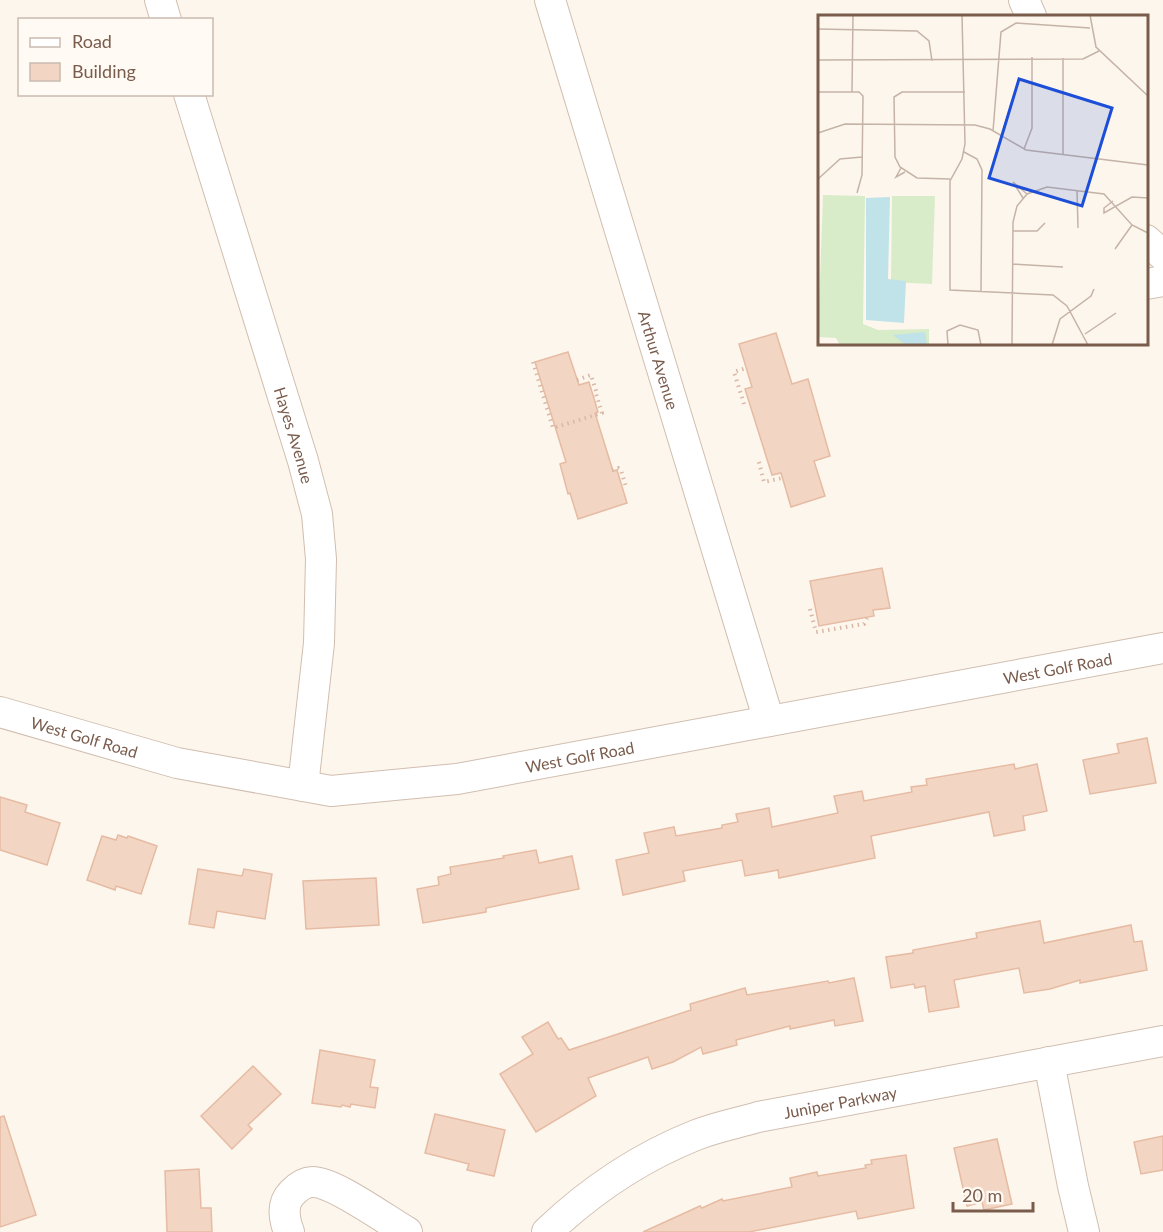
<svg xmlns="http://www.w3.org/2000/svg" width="1163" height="1232" font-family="Lato,sans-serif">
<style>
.building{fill:#f3d5c3;stroke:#e6bba3;stroke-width:1.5}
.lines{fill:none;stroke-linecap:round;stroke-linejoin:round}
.minor-casing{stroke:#d1beb0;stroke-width:32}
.path{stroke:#d9b8a5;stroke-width:4;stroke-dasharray:1.5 4.5;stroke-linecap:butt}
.minor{stroke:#fff;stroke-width:30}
.labels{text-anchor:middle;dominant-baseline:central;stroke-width:6;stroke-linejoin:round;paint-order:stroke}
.street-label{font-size:16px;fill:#7a5c4d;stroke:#fffaf3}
.inset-road{fill:none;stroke:#c5b3a7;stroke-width:1.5}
.view{fill:#1d4ed8;fill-opacity:0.15;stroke:#1d4ed8;stroke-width:3}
.inset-edge{fill:none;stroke:#7a5c4d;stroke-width:3}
</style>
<rect width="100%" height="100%" fill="#fdf6ec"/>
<g class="building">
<polygon points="776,333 792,384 808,379 830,456 814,461 825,496 791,507 781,473 772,475 745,389 752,387 739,344"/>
<polygon points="568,352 579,385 589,382 598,412 595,413 613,471 617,470 627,503 578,519 570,493 568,494 560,464 566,462 535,362"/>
<polygon points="882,568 890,608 873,610 874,616 819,626 810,581"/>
<polygon points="1147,738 1156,783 1090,794 1083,760 1119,753 1117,744"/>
<polygon points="1014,764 1015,769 1037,764 1047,811 1023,816 1025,830 994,836 989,812 871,836 875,858 779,878 778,870 745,876 742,860 683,871 685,881 623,895 616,860 649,853 644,833 674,827 676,836 722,828 722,825 738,822 736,814 769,808 772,827 838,813 834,796 862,791 864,801 912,792 911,787 927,785 926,779"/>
<polygon points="0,797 27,805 25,812 60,823 47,865 0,850"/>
<polygon points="118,835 127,838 128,836 157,846 141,894 116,886 115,890 87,880 102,836 116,840"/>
<polygon points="536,850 539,863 572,856 579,889 486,908 486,912 423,923 417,889 439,885 438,877 451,874 450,867 504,858 503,856"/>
<polygon points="198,869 242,876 244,869 272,874 265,919 217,911 214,928 189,924"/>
<polygon points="376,878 379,925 306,929 303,881"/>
<polygon points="1040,921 1044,943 1131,925 1134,942 1142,941 1147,970 1080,983 1080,980 1050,989 1024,993 1019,968 954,980 959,1007 929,1012 925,986 915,988 914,984 891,988 886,957 913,953 913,950 977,938 976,933"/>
<polygon points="854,978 863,1021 835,1026 834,1020 790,1029 790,1026 736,1040 737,1045 703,1054 701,1047 673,1062 652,1069 648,1057 588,1078 596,1096 536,1132 500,1074 533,1054 522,1037 548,1022 558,1039 561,1038 569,1050 691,1010 690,1004 745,988 747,995 828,981 829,983"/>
<polygon points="320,1050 375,1060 370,1087 378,1088 375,1108 351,1104 350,1107 342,1105 341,1107 312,1103"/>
<polygon points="253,1066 281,1094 248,1125 252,1129 232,1149 201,1116"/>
<polygon points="435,1114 505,1130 494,1176 467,1170 469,1164 425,1153"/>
<polygon points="4,1116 36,1215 0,1227 0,1117"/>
<polygon points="1163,1136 1163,1170 1141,1174 1134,1142"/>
<polygon points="997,1139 1012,1204 984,1210 982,1202 967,1206 954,1148"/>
<polygon points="906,1155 914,1208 858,1219 856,1211 749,1232 643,1232 700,1206 702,1208 722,1199 723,1201 792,1187 790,1178 817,1172 818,1176 866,1168 865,1165 872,1164 871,1160"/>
<polygon points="199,1169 201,1208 211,1208 212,1232 167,1232 165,1171"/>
</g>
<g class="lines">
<defs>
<g id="minor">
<polyline points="160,0 166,20"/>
<path id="s1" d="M550 0 769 721"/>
<polyline points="1024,0 1031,16"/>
<path id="s2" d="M189 94 303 461 317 514 321 559 319 643 303 786"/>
<polyline points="1146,240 1163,255"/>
<polyline points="1146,284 1163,281"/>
<path id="s3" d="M0 712 177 763 331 791 457 779 1163 648"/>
<polyline points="1049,1062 1073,1186 1084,1232"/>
<path d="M289 1232C284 1219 281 1204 292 1193 297 1188 304 1182 312 1182 333 1181 386 1220 407 1232"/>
<path id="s4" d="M547 1232C590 1191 641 1157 696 1135 716 1127 738 1123 758 1117L1163 1041"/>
</g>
</defs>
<use href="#minor" class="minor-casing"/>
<g class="path">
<polyline points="533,362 553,428 602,413 596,394"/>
<polyline points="577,380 591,375 597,394"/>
<polyline points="744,404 734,372 746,368"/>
<polyline points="759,462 764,482 782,478"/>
<polyline points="612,470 618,468 621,470 626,487"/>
<polyline points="810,609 816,632 864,624 867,618"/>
</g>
<use href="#minor" class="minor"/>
</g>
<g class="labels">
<g class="street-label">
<text stroke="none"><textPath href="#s1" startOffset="376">Arthur Avenue</textPath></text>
<text stroke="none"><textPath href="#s2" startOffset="357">Hayes Avenue</textPath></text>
<text stroke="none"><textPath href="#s3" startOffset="1078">West Golf Road</textPath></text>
<text stroke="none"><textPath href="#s3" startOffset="88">West Golf Road</textPath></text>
<text stroke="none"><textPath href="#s3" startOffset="592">West Golf Road</textPath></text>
<text stroke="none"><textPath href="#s4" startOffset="327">Juniper Parkway</textPath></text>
</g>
</g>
<g transform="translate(818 15)">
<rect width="330" height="330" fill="#fdf6ec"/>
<path d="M5 180 47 181 45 309 60 315 111 314V330H22L18 323 0 322ZM74 181H117L114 269 73 267Z" fill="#d8ecc9"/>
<path d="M72 182 70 264 88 266 86 308 48 305V183ZM107 317 109 330H88L75 320Z" fill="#bfe3e8"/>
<path class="inset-road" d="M144 0 147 129 144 144 132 166V275L235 280 249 291 270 330M272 0 278 32 330 81M0 14 99 16 111 26 114 46M0 45 265 44 281 36M0 77H41L45 81 44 160 39 178M34 77 35 0M175 116 183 17 198 8 272 13M0 118 27 109 157 110 172 114 208 135 330 150M206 134 214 113V42M146 137 159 144 164 155 163 276M245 140V43M83 153 78 162 87 157M0 164 22 144 44 142M132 164 99 163 82 152 77 142 76 82 84 77H147M259 175 260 213M205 183 195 167 209 179M295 186 286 193V198L314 182 330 183M195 216H219L227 208M297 234 314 210M195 249 245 252M267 319 298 298M130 330 129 316 142 310 160 315 163 330M194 330 195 207 199 191 209 179 229 172 286 179 314 210 330 218M234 330 242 304 273 281 276 274"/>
<path class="view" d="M201 64 294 93 264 191 171 163Z"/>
<rect width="330" height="330" class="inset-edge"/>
</g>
<rect x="18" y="18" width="195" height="78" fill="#fffaf3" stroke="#cabbb1" stroke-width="1.5"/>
<rect x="30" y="38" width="30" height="9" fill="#ffffff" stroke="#cabbb1" stroke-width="1.5"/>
<text x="72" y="48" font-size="18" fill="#7a5c4d">Road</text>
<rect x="30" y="63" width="30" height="18" fill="#f3d5c3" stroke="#cabbb1" stroke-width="1.5"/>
<text x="72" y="78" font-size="18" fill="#7a5c4d">Building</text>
<path d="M953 1202v9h80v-9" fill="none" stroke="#7a5c4d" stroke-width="3"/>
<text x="962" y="1202" font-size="18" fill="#7a5c4d" stroke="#fffaf3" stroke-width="4.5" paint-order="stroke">20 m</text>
</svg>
